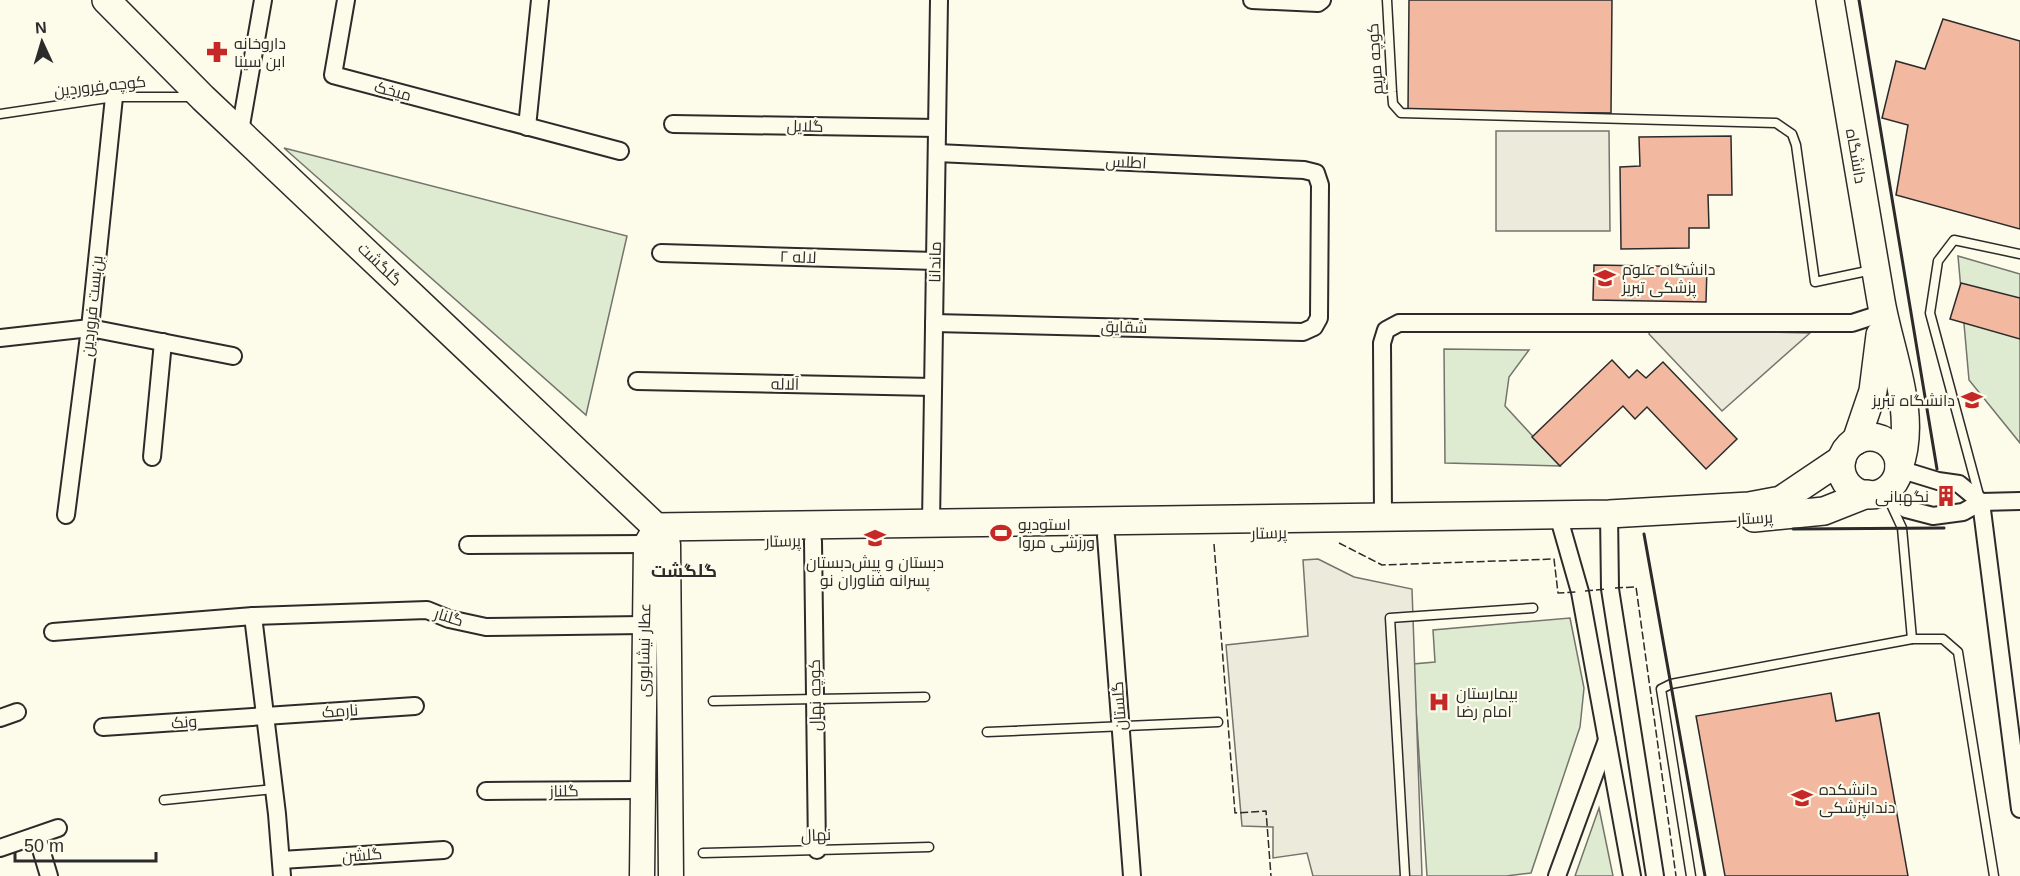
<svg xmlns="http://www.w3.org/2000/svg" width="2020" height="876" font-family="Helvetica,Cairo,sans-serif">
<style>
.green{fill:#deebd1;stroke:#74746e;stroke-width:1.5}
.parking{fill:#eceadb;stroke:#74746e;stroke-width:1.5}
.building{fill:#f2b8a0;stroke:#2b2b2b;stroke-width:1.5}
.lines{fill:none;stroke-linecap:round;stroke-linejoin:round}
.service-casing{stroke:#2b2b2b;stroke-width:11}
.minor-casing{stroke:#2b2b2b;stroke-width:20}
.secondary-casing{stroke:#2b2b2b;stroke-width:27}
.primary-casing{stroke:#2b2b2b;stroke-width:30}
.service{stroke:#fdfbea;stroke-width:8}
.minor{stroke:#fdfbea;stroke-width:16}
.secondary{stroke:#fdfbea;stroke-width:24}
.primary{stroke:#fdfbea;stroke-width:27}
.fence{stroke:#2b2b2b;stroke-width:1.5;stroke-dasharray:8 3;stroke-linecap:butt}
.wall{stroke:#2b2b2b;stroke-width:3}
.labels{text-anchor:middle;dominant-baseline:central;stroke-width:4.5;stroke-linejoin:round;paint-order:stroke}
.poi-label{font-size:16px;fill:#2b2b2b;stroke:#fdfbea;text-anchor:start}
.street-label{font-size:16px;fill:#2b2b2b;stroke:#fdfbea}
.neighbourhood-label{font-size:18px;font-weight:bold;fill:#2b2b2b;stroke:#fdfbea}
</style>
<rect width="100%" height="100%" fill="#fdfbea"/>
<g class="green">
<polygon points="284,148 627,236 586,415"/>
<polygon points="1958,256 2020,274 2020,443 1969,380"/>
<polygon points="1444,349 1529,350 1509,377 1505,406 1560,466 1445,463"/>
<polygon points="1570,618 1584,688 1580,727 1531,873 1506,876 1427,876 1413,664 1435,662 1433,630"/>
<polygon points="1599,808 1613,876 1575,876"/>
</g>
<g class="parking">
<polygon points="1496,131 1609,131 1610,231 1496,231"/>
<polygon points="1650,329 1810,333 1722,411 1649,334"/>
<polygon points="1318,559 1354,577 1412,589 1422,876 1313,876 1307,853 1273,858 1273,827 1242,826 1226,645 1308,636 1303,560"/>
</g>
<g class="building">
<polygon points="1409,0 1612,0 1611,113 1408,111"/>
<polygon points="1943,19 2020,41 2020,229 1896,195 1908,125 1882,118 1896,61 1925,69"/>
<polygon points="1731,136 1732,195 1708,195 1709,228 1689,228 1689,248 1621,249 1620,167 1640,166 1639,137"/>
<polygon points="1594,265 1707,267 1706,302 1593,300"/>
<polygon points="1961,283 2020,298 2020,339 1950,319"/>
<polygon points="1612,360 1629,378 1637,370 1646,378 1663,362 1737,439 1706,469 1647,407 1635,419 1623,406 1560,466 1532,437"/>
<polygon points="1947,489 1952,492 1952,500 1948,504 1942,505 1940,490"/>
<polygon points="1831,693 1836,721 1879,713 1908,876 1725,876 1696,716"/>
</g>
<g class="lines">
<defs>
<g id="service">
<polyline points="1387,0 1392,92 1393,104 1401,113 1776,123 1792,134 1796,145 1815,282 1872,270"/>
<polyline points="0,114 114,97 193,97"/>
<polyline points="1980,499 1930,313 1938,261 1954,240 2020,254"/>
<polyline points="1889,500 1902,528 1912,639"/>
<polyline points="713,701 925,697"/>
<polyline points="987,732 1218,722"/>
<polyline points="164,800 274,789"/>
<polyline points="703,853 929,847"/>
<polyline points="1405,876 1390,618 1533,608"/>
<polyline points="1691,876 1661,689 1671,684 1912,639 1943,639 1958,652 1994,876"/>
</g>
<g id="minor">
<polyline points="346,0 333,75 620,151"/>
<polyline points="1252,0 1318,3 1322,0"/>
<polyline points="673,124 937,128"/>
<polyline points="527,127 540,0"/>
<polyline points="240,131 263,0"/>
<polyline points="661,253 935,261"/>
<polyline points="934,323 1303,332 1314,327 1319,318 1320,185 1316,173 1304,170 937,153"/>
<polyline points="0,338 90,328 233,356"/>
<polyline points="637,381 933,387"/>
<polyline points="152,457 163,342"/>
<polyline points="1899,469 1938,481 1959,484 1981,502"/>
<polyline points="1886,491 1906,509 1933,516 1963,512 1981,502 2020,501"/>
<polyline points="1981,502 2020,809"/>
<polyline points="1609,514 1610,589 1655,876"/>
<polyline points="66,515 90,328 114,97"/>
<polyline points="1558,515 1580,592 1632,876"/>
<polyline points="1383,516 1382,343 1386,330 1399,323 1852,323 1883,313"/>
<polyline points="931,523 939,0"/>
<polyline points="1106,536 1132,876"/>
<polyline points="813,541 817,850"/>
<polyline points="468,545 646,544"/>
<polyline points="253,616 277,814 282,876"/>
<polyline points="53,632 253,616 427,610 449,619 486,627 644,625"/>
<polyline points="0,718 17,712"/>
<polyline points="103,727 415,706"/>
<polyline points="486,791 642,790"/>
<polyline points="37,836 49,876"/>
<polyline points="0,848 58,828"/>
<polyline points="281,860 444,850"/>
<polyline points="1557,876 1607,740"/>
</g>
<polyline id="secondary" points="642,876 646,544 656,527 668,544 671,876"/>
<g id="primary">
<polyline points="106,0 203,98 656,527 1609,514 1749,506 1781,500 1842,459"/>
<path d="M1830 0C1847 100 1864 201 1881 301 1890 353 1918 415 1899 467"/>
<circle cx="1870" cy="466" r="29"/>
<polyline points="1856,441 1873,391 1880,335"/>
<polyline points="1754,518 1824,511 1867,494"/>
</g>
</defs>
<use href="#service" class="service-casing"/>
<use href="#minor" class="minor-casing"/>
<use href="#secondary" class="secondary-casing"/>
<use href="#primary" class="primary-casing"/>
<use href="#service" class="service"/>
<use href="#minor" class="minor"/>
<use href="#secondary" class="secondary"/>
<use href="#primary" class="primary"/>
<g class="fence">
<polyline points="1339,543 1382,565 1554,559 1558,593 1576,592"/>
<polyline points="1214,544 1235,813 1266,811 1271,876"/>
<polyline points="1615,588 1636,587 1676,876"/>
<polyline points="1585,591 1606,589"/>
</g>
<g class="wall">
<polyline points="1859,0 1937,469"/>
<polyline points="1793,529 1944,528"/>
<polyline points="1644,534 1705,876"/>
</g>
</g>
<defs>
<symbol id="pharmacy-bare" viewBox="-9 -9 18 18"><path d="M-2-6h4v4h4v4h-4v4h-4v-4h-4v-4h4Z" fill="#c62828" stroke="#fdfbea" stroke-width="2.5" paint-order="stroke"/></symbol>
<symbol id="university-bare" viewBox="-9 -9 18 18"><path d="M0-5L7-2L0 1L-7-2ZM-4 1L0 2.5L4 1V4Q0 6-4 4Z" fill="#c62828" stroke="#fdfbea" stroke-width="2.5" paint-order="stroke"/></symbol>
<symbol id="building-bare" viewBox="-9 -9 18 18"><path d="M-4-6H4V6H1V3H-1V6H-4ZM-2.5-4.3h1.7v1.8h-1.7ZM.8-4.3h1.7v1.8H.8ZM-2.5-1h1.7V.8h-1.7ZM.8-1h1.7V.8H.8Z" fill="#c62828" stroke="#fdfbea" stroke-width="2.5" paint-order="stroke"/></symbol>
<symbol id="stadium-bare" viewBox="-9 -9 18 18"><path d="M0-5a6.5 5 0 1 0 0 10a6.5 5 0 1 0 0-10ZM-3.5-1.8h7v3.6h-7Z" fill="#c62828" stroke="#fdfbea" stroke-width="2.5" paint-order="stroke"/></symbol>
<symbol id="school-bare" viewBox="-9 -9 18 18"><path d="M0-5L7-2L0 1L-7-2ZM-4 1L0 2.5L4 1V4Q0 6-4 4Z" fill="#c62828" stroke="#fdfbea" stroke-width="2.5" paint-order="stroke"/></symbol>
<symbol id="hospital-bare" viewBox="-9 -9 18 18"><path d="M-5-5h3v3.5h4V-5h3V5h-3V1.5h-4V5h-3Z" fill="#c62828" stroke="#fdfbea" stroke-width="2.5" paint-order="stroke"/></symbol>
</defs>
<g fill-rule="evenodd">
<use href="#pharmacy-bare" x="202" y="37" width="30" height="30"/>
<use href="#university-bare" x="1590" y="263" width="30" height="30"/>
<use href="#university-bare" x="1957" y="385" width="30" height="30"/>
<use href="#building-bare" x="1931" y="481" width="30" height="30"/>
<use href="#stadium-bare" x="986" y="518" width="30" height="30"/>
<use href="#school-bare" x="860" y="523" width="30" height="30"/>
<use href="#hospital-bare" x="1424" y="687" width="30" height="30"/>
<use href="#university-bare" x="1787" y="783" width="30" height="30"/>
</g>
<g class="labels">
<g class="poi-label">
<text x="234" y="43">داروخانه<tspan x="234" dy="18">ابن سینا</tspan></text>
<text x="1622" y="269">دانشگاه علوم<tspan x="1622" dy="18">پزشکی تبریز</tspan></text>
<text x="1955" y="400" text-anchor="end">دانشگاه تبریز</text>
<text x="1929" y="496" text-anchor="end">نگهبانی</text>
<text x="1018" y="524">استودیو<tspan x="1018" dy="18">ورزشی مروا</tspan></text>
<text x="875" y="562" text-anchor="middle">دبستان و پیش‌دبستان<tspan x="875" dy="18">پسرانه فناوران نو</tspan></text>
<text x="1456" y="693">بیمارستان<tspan x="1456" dy="18">امام رضا</tspan></text>
<text x="1819" y="789">دانشکده<tspan x="1819" dy="18">دندانپزشکی</tspan></text>
</g>
<g class="street-label">
<text transform="translate(1375 59) rotate(-94)">کوچه مریم</text>
<text transform="translate(100 86) rotate(-6)">کوچه فروردین</text>
<text transform="translate(393 91) rotate(15)">میخک</text>
<text transform="translate(805 126) rotate(1)">گلایل</text>
<text transform="translate(1856 156) rotate(80)">دانشگاه</text>
<text transform="translate(1126 162) rotate(3)">اطلس</text>
<text transform="translate(798 257) rotate(2)">لاله ۲</text>
<text transform="translate(935 262) rotate(-89)">ماندانا</text>
<text transform="translate(380 264) rotate(44)">گلگشت</text>
<text transform="translate(92 306) rotate(-84)">بن‌بست فروردین</text>
<text transform="translate(1124 327) rotate(1)">شقایق</text>
<text transform="translate(785 384) rotate(1)">آلاله</text>
<text transform="translate(1755 518) rotate(-3)">پرستار</text>
<text transform="translate(1269 533) rotate(-1)">پرستار</text>
<text transform="translate(783 541) rotate(-1)">پرستار</text>
<text transform="translate(449 617) rotate(17)">گلنار</text>
<text transform="translate(644 650) rotate(-89)">عطار نیشابوری</text>
<text transform="translate(815 695) rotate(-91)">کوچه نهال</text>
<text transform="translate(1119 706) rotate(-94)">گلستان</text>
<text transform="translate(340 711) rotate(-4)">نارمک</text>
<text transform="translate(184 722) rotate(-4)">ونک</text>
<text transform="translate(564 791) rotate(-1)">گلناز</text>
<text transform="translate(816 835) rotate(-2)">نهال</text>
<text transform="translate(362 855) rotate(-4)">گلشن</text>
</g>
<g class="neighbourhood-label">
<text x="684" y="571">گلگشت</text>
</g>
</g>
<g transform="translate(42 42) rotate(356)" stroke="#fdfbea" stroke-width="4.5" paint-order="stroke">
<path d="M0-4.5L10 22L0 15L-10 22Z" fill="#2b2b2b"/>
<text y="-9" font-size="16" font-weight="bold" text-anchor="middle" fill="#2b2b2b">N</text>
</g>
<path d="M15 852v9h141v-9" fill="none" stroke="#2b2b2b" stroke-width="3"/>
<text x="24" y="852" font-size="18" fill="#2b2b2b" stroke="#fdfbea" stroke-width="4.5" paint-order="stroke">50 m</text>
</svg>
